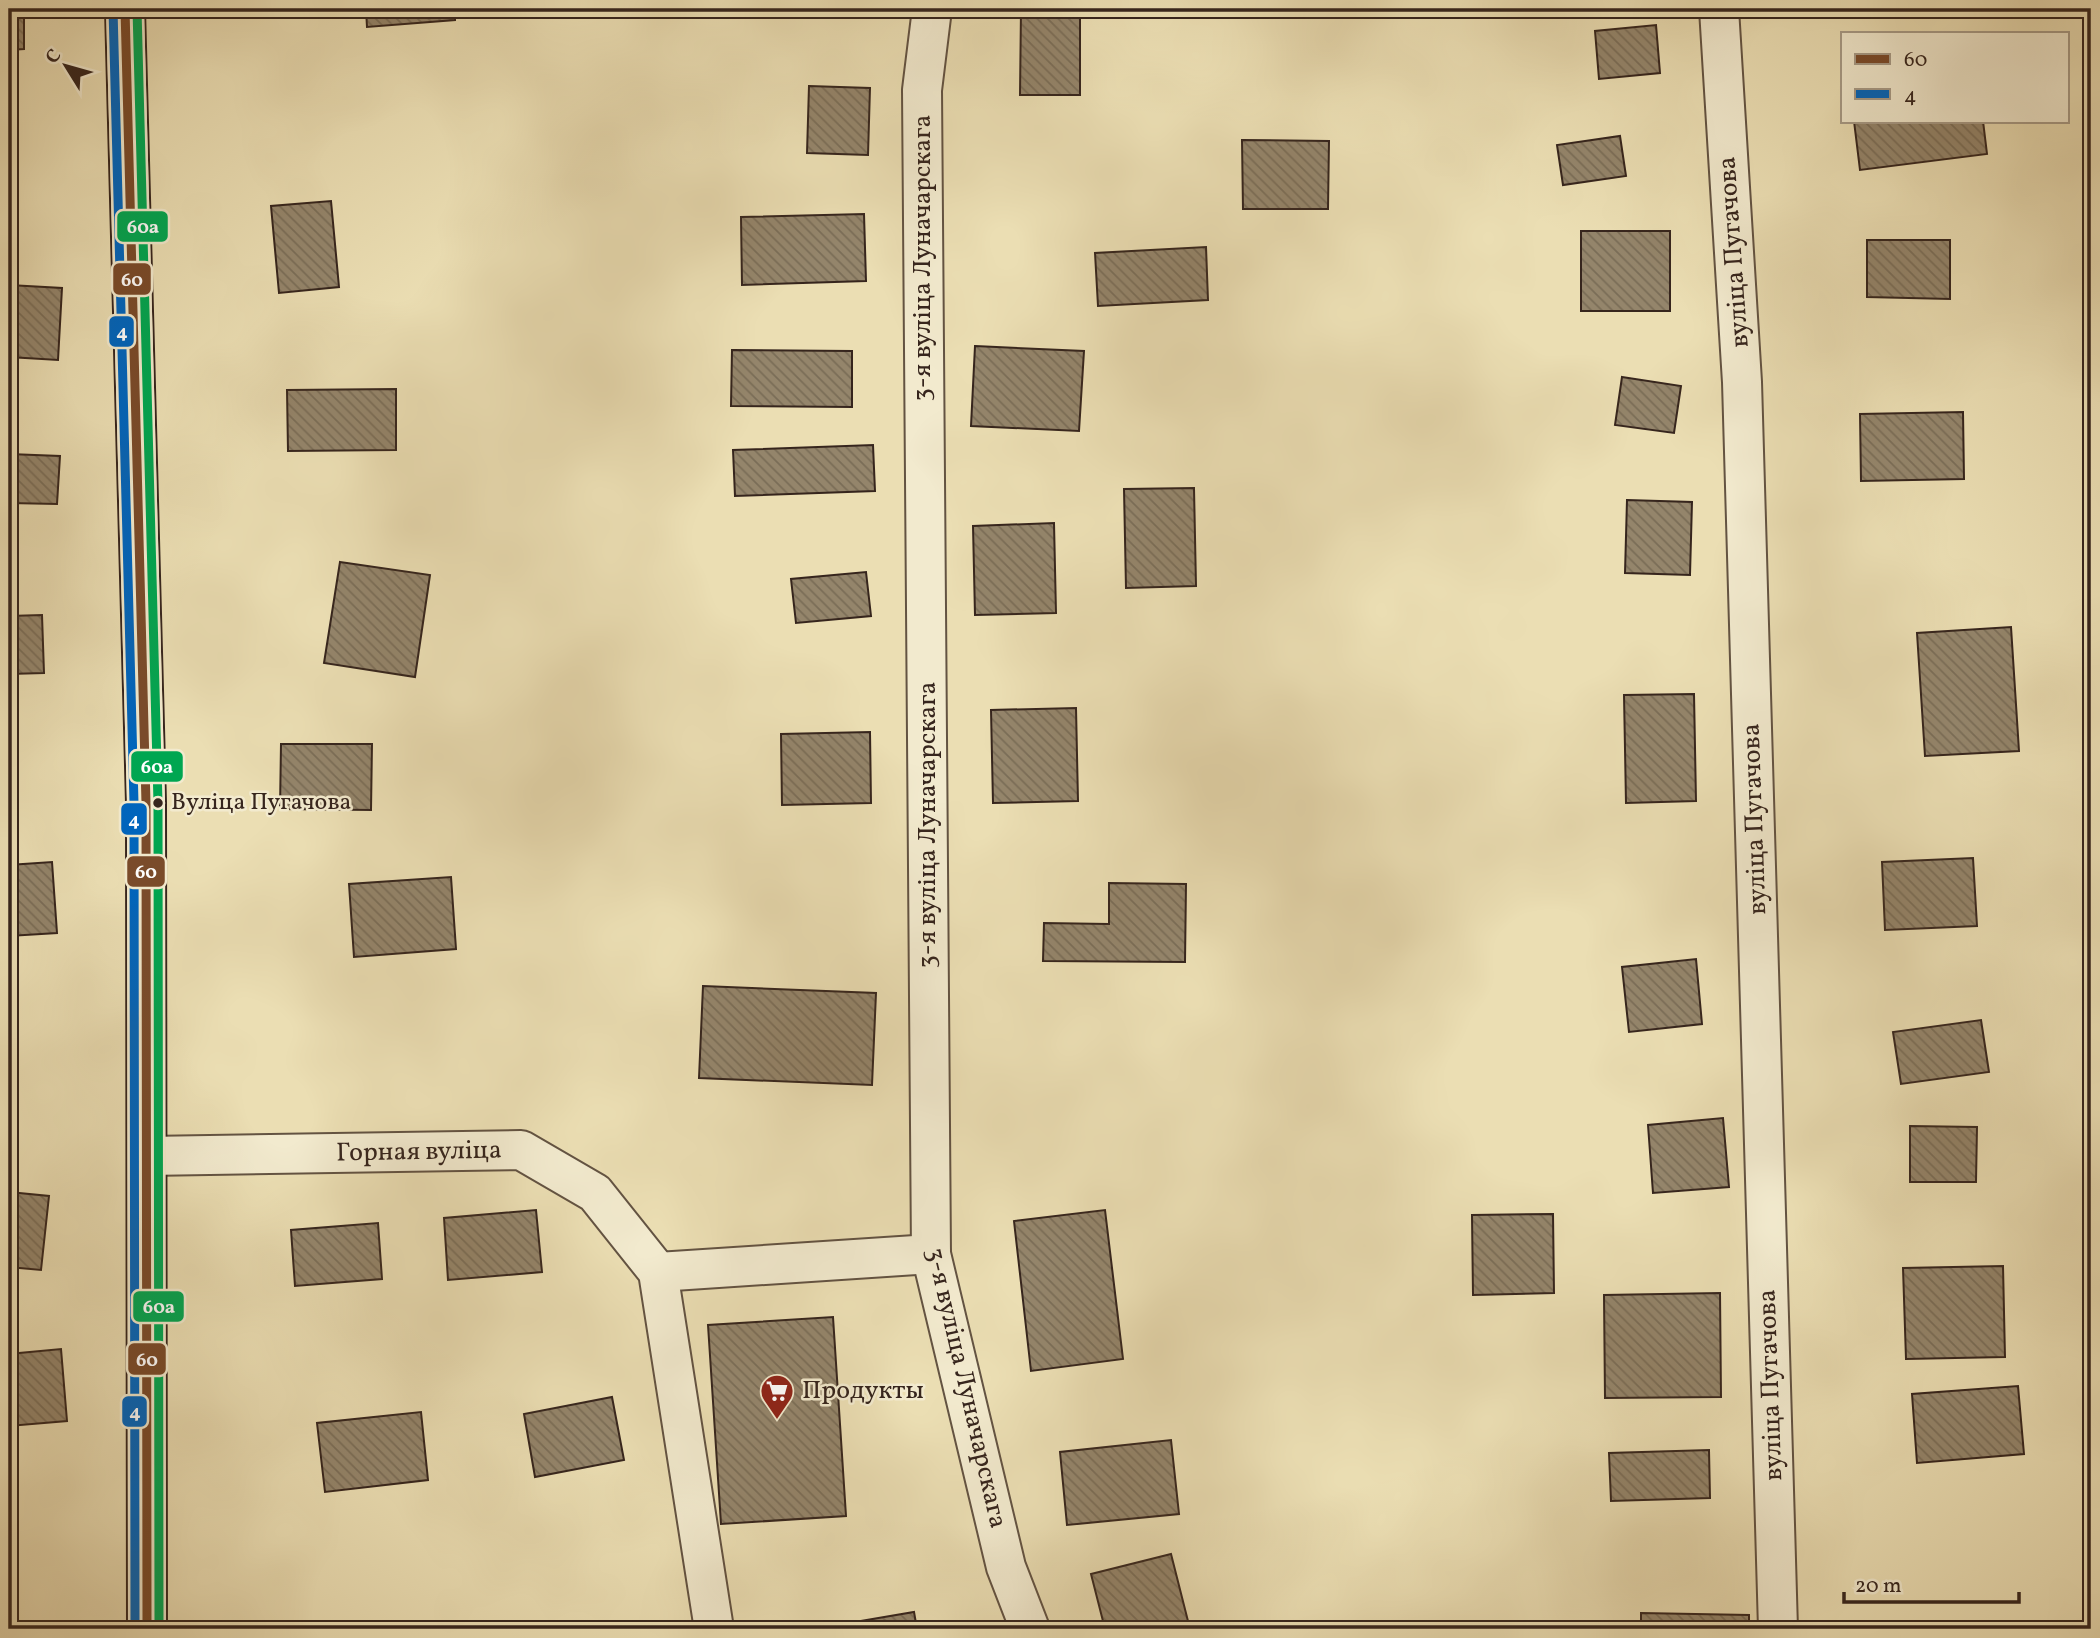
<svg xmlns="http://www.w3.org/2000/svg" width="2100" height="1638" font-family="Vollkorn,serif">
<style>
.building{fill:url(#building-back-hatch);stroke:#36251d;stroke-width:2}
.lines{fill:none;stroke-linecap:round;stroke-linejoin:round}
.minor-casing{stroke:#635342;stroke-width:42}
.major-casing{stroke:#36251d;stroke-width:42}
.minor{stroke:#f2eace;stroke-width:38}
.major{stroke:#ebdeb3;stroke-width:38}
.bus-1-casing{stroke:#f2eace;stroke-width:14}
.bus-2-casing{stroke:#f2eace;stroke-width:14}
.bus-3-casing{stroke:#f2eace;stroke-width:14}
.bus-1{stroke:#7a4b2a;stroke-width:9}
.bus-2{stroke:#0065bd;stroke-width:9}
.bus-3{stroke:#00a651;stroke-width:9}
.bus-dot{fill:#36251d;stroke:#f2eace;stroke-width:2.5}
.labels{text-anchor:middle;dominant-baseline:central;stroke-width:5;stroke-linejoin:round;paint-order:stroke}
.bus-label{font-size:24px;fill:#36251d;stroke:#f2eace;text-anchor:start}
.street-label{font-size:26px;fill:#36251d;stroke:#f2eace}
.poi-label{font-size:26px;fill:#36251d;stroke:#f2eace;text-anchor:start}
.line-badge{stroke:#f2eace;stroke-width:2.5}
.badge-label{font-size:19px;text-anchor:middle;font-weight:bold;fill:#fff}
</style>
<defs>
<pattern id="building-back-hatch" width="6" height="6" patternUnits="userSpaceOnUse" patternTransform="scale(1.75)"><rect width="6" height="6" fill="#94856b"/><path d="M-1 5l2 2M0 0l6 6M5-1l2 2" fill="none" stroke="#7a6d57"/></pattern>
</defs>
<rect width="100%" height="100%" fill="#ebdeb3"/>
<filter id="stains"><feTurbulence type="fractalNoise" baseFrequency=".00286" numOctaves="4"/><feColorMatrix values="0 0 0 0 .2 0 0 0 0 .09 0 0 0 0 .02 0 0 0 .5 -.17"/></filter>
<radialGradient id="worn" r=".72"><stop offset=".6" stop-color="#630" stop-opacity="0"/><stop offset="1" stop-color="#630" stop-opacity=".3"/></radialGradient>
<g class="building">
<polygon points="9,9 24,9 24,49 9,50"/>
<polygon points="366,9 455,9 455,20 367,27"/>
<polygon points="1021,9 1080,9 1080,95 1020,95"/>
<polygon points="1656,25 1660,73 1599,79 1595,31"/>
<polygon points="809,86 870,88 868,155 807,153"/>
<polygon points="1854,121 1983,121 1987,154 1860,170"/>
<polygon points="1620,136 1626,176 1563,185 1557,145"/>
<polygon points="1242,140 1329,141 1328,209 1243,209"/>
<polygon points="331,201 339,287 279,293 271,206"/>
<polygon points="864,214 866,281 742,285 741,217"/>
<rect x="1581" y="231" width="89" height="80"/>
<polygon points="1867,240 1950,240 1950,299 1867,297"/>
<polygon points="1206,247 1208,300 1098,306 1095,253"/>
<polygon points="9,285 62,288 58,360 9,357"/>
<polygon points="975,346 1084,351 1079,431 971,426"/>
<polygon points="732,350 852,351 852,407 731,406"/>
<polygon points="1622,377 1681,386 1674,433 1615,425"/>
<polygon points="396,389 396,450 288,451 287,390"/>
<polygon points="1963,412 1964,479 1861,481 1860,414"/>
<polygon points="873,445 875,491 735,496 733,450"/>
<polygon points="9,454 60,456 57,504 9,503"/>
<polygon points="1194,488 1196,586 1126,588 1124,489"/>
<polygon points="1627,500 1692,502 1690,575 1625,573"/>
<polygon points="1054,523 1056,613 975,615 973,526"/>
<polygon points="340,562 430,575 415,677 324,663"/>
<polygon points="866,572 871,616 796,623 791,579"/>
<polygon points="42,615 44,673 9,674 9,616"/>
<polygon points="2011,627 2019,751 1925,756 1917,633"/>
<polygon points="1694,694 1696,801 1626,803 1624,695"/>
<polygon points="1076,708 1078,801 993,803 991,710"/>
<polygon points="870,732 871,803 782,805 781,734"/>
<polygon points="281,744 372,744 371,810 280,809"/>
<polygon points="1973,858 1977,926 1885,930 1882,862"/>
<polygon points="52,862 57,933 9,936 9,865"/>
<polygon points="451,877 456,949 354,957 349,884"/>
<polygon points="1109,883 1186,884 1185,962 1043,961 1044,923 1109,924"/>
<polygon points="1696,959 1702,1024 1629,1032 1622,967"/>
<polygon points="703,986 876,993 872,1085 699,1078"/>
<polygon points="1981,1020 1989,1072 1901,1084 1893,1032"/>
<polygon points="1723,1118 1729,1187 1653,1193 1648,1125"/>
<polygon points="1910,1126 1977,1127 1976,1182 1910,1182"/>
<polygon points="9,1192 49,1196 41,1270 9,1267"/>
<polygon points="536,1210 542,1272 448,1280 444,1218"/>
<polygon points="1105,1210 1123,1359 1031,1371 1014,1221"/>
<polygon points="1553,1214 1554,1293 1473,1295 1472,1215"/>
<polygon points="378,1223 382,1279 295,1286 291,1230"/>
<polygon points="2003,1266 2005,1357 1906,1359 1903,1268"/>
<polygon points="1720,1293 1721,1397 1605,1398 1604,1295"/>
<polygon points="833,1317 846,1516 721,1524 708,1325"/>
<polygon points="61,1349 67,1421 9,1426 9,1354"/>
<polygon points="2018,1386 2024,1454 1917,1463 1912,1394"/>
<polygon points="612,1397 624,1460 535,1477 524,1414"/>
<polygon points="421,1412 428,1480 325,1492 317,1423"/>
<polygon points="1171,1440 1179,1514 1067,1525 1060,1452"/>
<polygon points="1709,1450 1710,1498 1611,1501 1609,1453"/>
<polygon points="1171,1554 1190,1629 1105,1629 1091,1574"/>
<polygon points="914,1612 917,1629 825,1629 825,1627"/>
<polygon points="1641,1613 1749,1615 1749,1629 1641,1629"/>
</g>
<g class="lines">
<defs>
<g id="minor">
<polyline points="932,9 922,90 931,1254 1006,1567 1030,1629"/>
<polyline points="1719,9 1742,382 1778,1629"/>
<polyline points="147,1156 521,1150 595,1193 658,1272 714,1629"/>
<polyline points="658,1272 931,1254"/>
</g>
<polyline id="major" points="125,9 146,803 147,1629"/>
</defs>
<use href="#minor" class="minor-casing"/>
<use href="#major" class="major-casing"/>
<use href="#minor" class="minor"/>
<use href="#major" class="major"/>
<defs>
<polyline id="bus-1" points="125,9 146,803 147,1629"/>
<polyline id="bus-2" points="113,9 134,803 135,1629"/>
<polyline id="bus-3" points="137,9 158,803 159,1629"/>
</defs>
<use href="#bus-1" class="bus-1-casing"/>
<use href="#bus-2" class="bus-2-casing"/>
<use href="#bus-3" class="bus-3-casing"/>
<use href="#bus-1" class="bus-1"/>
<use href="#bus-2" class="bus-2"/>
<use href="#bus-3" class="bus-3"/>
</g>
<defs>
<symbol id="supermarket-pin" viewBox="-11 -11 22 30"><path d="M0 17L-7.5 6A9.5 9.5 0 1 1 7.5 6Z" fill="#8f2418" stroke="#f2eace"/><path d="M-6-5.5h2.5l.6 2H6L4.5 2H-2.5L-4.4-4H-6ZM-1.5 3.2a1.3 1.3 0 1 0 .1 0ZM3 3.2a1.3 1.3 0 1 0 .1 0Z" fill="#fff"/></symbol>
</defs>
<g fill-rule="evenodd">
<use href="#supermarket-pin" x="758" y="1372" width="38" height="52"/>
</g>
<circle class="bus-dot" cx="158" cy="803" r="6"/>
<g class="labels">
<g class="bus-label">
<text x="171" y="803">Вуліца Пугачова</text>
</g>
<g class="street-label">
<text transform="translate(1734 252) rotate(-94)">вуліца Пугачова</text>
<text transform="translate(923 258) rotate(-90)">3-я вуліца Луначарскага</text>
<text transform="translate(1755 819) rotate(-92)">вуліца Пугачова</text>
<text transform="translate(928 825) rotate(-90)">3-я вуліца Луначарскага</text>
<text transform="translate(419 1152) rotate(-1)">Горная вуліца</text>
<text transform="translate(1771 1385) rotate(-92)">вуліца Пугачова</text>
<text transform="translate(966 1388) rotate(77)">3-я вуліца Луначарскага</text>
</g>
<g class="poi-label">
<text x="802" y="1391">Продукты</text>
</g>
</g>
<g class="line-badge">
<rect x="116" y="210" width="53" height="33" rx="7" fill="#00a651"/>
<rect x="112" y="262" width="40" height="34" rx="7" fill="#7a4b2a"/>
<rect x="108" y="315" width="27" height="33" rx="7" fill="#0065bd"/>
<rect x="130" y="750" width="54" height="33" rx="7" fill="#00a651"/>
<rect x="120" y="802" width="28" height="34" rx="7" fill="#0065bd"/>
<rect x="126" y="855" width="40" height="33" rx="7" fill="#7a4b2a"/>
<rect x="132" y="1290" width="53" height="33" rx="7" fill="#00a651"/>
<rect x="127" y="1342" width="40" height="34" rx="7" fill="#7a4b2a"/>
<rect x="121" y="1395" width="27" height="33" rx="7" fill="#0065bd"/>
</g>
<g class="badge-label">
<text x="143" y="233">60а</text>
<text x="132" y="286">60</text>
<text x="122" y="338">4</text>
<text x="157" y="773">60а</text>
<text x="134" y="826">4</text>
<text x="146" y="878">60</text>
<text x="159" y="1313">60а</text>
<text x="147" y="1366">60</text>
<text x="135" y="1418">4</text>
</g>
<rect width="2100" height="1638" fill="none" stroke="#ebdeb3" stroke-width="35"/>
<rect x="10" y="10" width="2079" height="1617" fill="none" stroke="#36251d" stroke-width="3.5"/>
<rect x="18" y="18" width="2065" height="1603" fill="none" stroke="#36251d" stroke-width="2"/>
<rect x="1841" y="32" width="228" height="91" fill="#f2eace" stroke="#a79b87" stroke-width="2"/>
<rect x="1855" y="54" width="35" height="10" fill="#7a4b2a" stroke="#a79b87" stroke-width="2"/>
<text x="1904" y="66" font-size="21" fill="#36251d">60</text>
<rect x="1855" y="89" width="35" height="10" fill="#0065bd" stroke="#a79b87" stroke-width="2"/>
<text x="1904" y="102" font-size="21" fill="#36251d">4</text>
<g transform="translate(66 66) rotate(307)" stroke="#f2eace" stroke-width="5" paint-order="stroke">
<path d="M0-5L12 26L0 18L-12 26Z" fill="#36251d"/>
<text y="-10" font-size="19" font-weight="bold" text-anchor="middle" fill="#36251d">С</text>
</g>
<path d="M1844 1592v10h175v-10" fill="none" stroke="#36251d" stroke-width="3.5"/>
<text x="1855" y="1592" font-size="21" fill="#36251d" stroke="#f2eace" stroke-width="5" paint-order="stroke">20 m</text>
<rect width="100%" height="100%" filter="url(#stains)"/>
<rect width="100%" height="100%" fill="url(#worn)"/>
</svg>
